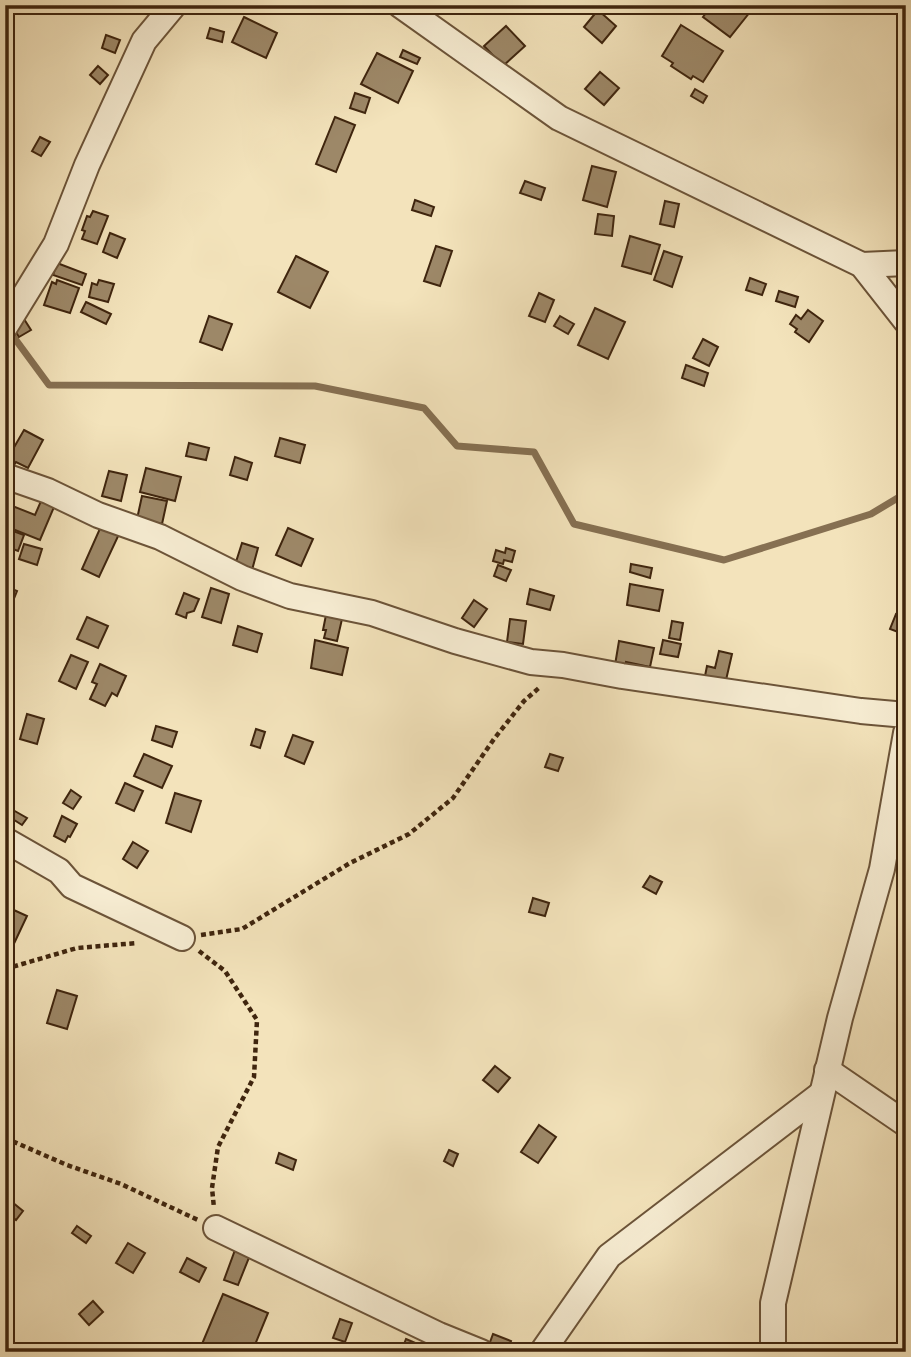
<svg xmlns="http://www.w3.org/2000/svg" width="911" height="1357" font-family="Vollkorn,serif">
<style>
.lines{fill:none;stroke-linecap:round;stroke-linejoin:round}
.stream{stroke:#867052;stroke-width:7}
.building{fill:#9d8868;stroke:#3f250e;stroke-width:2}
.minor-casing{stroke:#6c5439;stroke-width:28}
.path{stroke:#3f250e;stroke-width:4.5;stroke-dasharray:5 3.5;stroke-linecap:butt}
.minor{stroke:#f7edd3;stroke-width:24}
</style>
<rect width="100%" height="100%" fill="#f3e3bb"/>
<filter id="stains"><feTurbulence type="fractalNoise" baseFrequency=".00286" numOctaves="4"/><feColorMatrix values="0 0 0 0 .2 0 0 0 0 .09 0 0 0 0 .02 0 0 0 .5 -.17"/></filter>
<radialGradient id="worn" r=".72"><stop offset=".6" stop-color="#630" stop-opacity="0"/><stop offset="1" stop-color="#630" stop-opacity=".3"/></radialGradient>
<g class="lines">
<polyline class="stream" points="10,332 49,385 315,386 424,408 457,446 534,452 574,524 724,560 871,514 906,493"/>
</g>
<g class="building">
<polygon points="712,5 741,5 750,12 730,37 703,17"/>
<polygon points="598,10 616,26 602,43 584,27"/>
<polygon points="244,17 277,33 266,58 232,42"/>
<polygon points="681,25 723,51 703,82 693,76 691,79 671,66 673,63 662,56"/>
<polygon points="506,26 525,46 503,66 484,46"/>
<polygon points="210,28 224,32 222,42 207,38"/>
<polygon points="106,35 120,40 115,53 102,48"/>
<polygon points="403,50 420,58 417,64 400,57"/>
<polygon points="377,53 413,71 398,103 361,84"/>
<polygon points="98,66 108,75 100,84 90,75"/>
<polygon points="600,72 619,88 604,105 585,89"/>
<polygon points="695,89 707,96 703,103 691,96"/>
<polygon points="355,93 370,98 365,113 350,108"/>
<polygon points="335,117 355,125 336,172 316,164"/>
<polygon points="40,137 50,142 41,156 32,151"/>
<polygon points="592,166 616,172 607,207 583,200"/>
<polygon points="525,181 545,188 541,200 520,193"/>
<polygon points="415,200 434,207 431,216 412,210"/>
<polygon points="665,201 679,204 674,227 660,224"/>
<polygon points="93,211 108,216 97,244 82,239 85,231 82,230 87,216 90,217"/>
<polygon points="598,214 614,216 612,236 595,234"/>
<polygon points="110,233 125,239 117,258 103,252"/>
<polygon points="630,236 660,245 651,274 622,266"/>
<polygon points="436,246 452,251 440,286 424,281"/>
<polygon points="664,251 682,257 672,287 654,280"/>
<polygon points="296,256 328,272 310,308 278,292"/>
<polygon points="57,263 86,274 82,285 53,275"/>
<polygon points="750,278 766,284 762,295 746,290"/>
<polygon points="57,280 79,288 70,313 44,305 52,282 56,284"/>
<polygon points="99,280 114,284 108,302 89,297 92,283 97,285"/>
<polygon points="779,291 798,297 795,307 776,301"/>
<polygon points="539,293 554,300 545,322 529,316"/>
<polygon points="86,302 111,314 106,324 81,312"/>
<polygon points="595,308 625,322 608,359 578,345"/>
<polygon points="808,310 823,321 809,342 795,332 797,329 790,324 796,315 801,319"/>
<polygon points="209,316 232,324 222,350 200,342"/>
<polygon points="560,316 574,324 568,334 554,326"/>
<polygon points="24,319 31,330 19,337 12,326"/>
<polygon points="703,339 718,347 709,366 693,358"/>
<polygon points="686,365 708,373 704,386 682,378"/>
<polygon points="24,430 43,440 28,468 16,462 12,468 5,463"/>
<polygon points="280,438 305,445 300,463 275,456"/>
<polygon points="189,443 209,448 206,460 186,456"/>
<polygon points="235,457 252,463 247,480 230,475"/>
<polygon points="146,468 181,477 175,501 140,492"/>
<polygon points="109,471 127,475 121,501 102,496"/>
<polygon points="142,496 167,501 162,524 137,519"/>
<polygon points="41,501 54,507 40,540 5,526 5,516 10,505 35,515"/>
<polygon points="102,524 120,532 99,577 82,569"/>
<polygon points="5,528 24,535 18,551 5,546"/>
<polygon points="288,528 313,539 301,566 276,555"/>
<polygon points="242,543 258,548 252,570 235,565"/>
<polygon points="24,544 42,549 37,565 19,559"/>
<polygon points="506,548 515,551 512,562 504,560 503,564 493,561 496,550 505,553"/>
<polygon points="631,564 652,568 650,578 630,572"/>
<polygon points="498,565 511,570 506,581 494,576"/>
<polygon points="630,584 663,590 659,611 627,605"/>
<polygon points="5,586 17,591 5,621"/>
<polygon points="211,588 229,594 221,623 202,617"/>
<polygon points="530,589 554,596 550,610 527,604"/>
<polygon points="184,593 199,599 194,611 187,613 186,618 176,614"/>
<polygon points="474,600 487,609 474,627 462,618"/>
<polygon points="896,614 906,618 906,635 890,629"/>
<polygon points="326,615 342,619 337,641 324,638 326,630 323,630"/>
<polygon points="87,617 108,626 98,648 77,639"/>
<polygon points="510,619 526,621 523,644 507,642"/>
<polygon points="672,621 683,623 680,640 669,638"/>
<polygon points="238,626 262,634 257,652 233,645"/>
<polygon points="315,640 348,648 342,675 311,668"/>
<polygon points="663,640 681,644 678,657 660,654"/>
<polygon points="619,641 654,648 650,667 626,662 625,667 615,665"/>
<polygon points="719,651 732,654 726,680 705,676 707,666 715,668"/>
<polygon points="71,655 88,662 76,689 59,681"/>
<polygon points="100,664 126,676 117,696 112,693 105,706 90,699 97,684 92,682"/>
<polygon points="27,714 44,719 37,744 20,739"/>
<polygon points="156,726 177,732 172,747 152,740"/>
<polygon points="256,729 265,732 260,748 251,745"/>
<polygon points="293,735 313,742 304,764 285,756"/>
<polygon points="144,754 172,766 162,788 134,776"/>
<polygon points="550,754 563,758 558,771 545,767"/>
<polygon points="125,783 143,791 134,811 116,803"/>
<polygon points="71,790 81,797 73,809 63,803"/>
<polygon points="175,793 201,801 191,832 166,823"/>
<polygon points="13,810 27,818 22,825 8,816"/>
<polygon points="62,816 77,824 70,837 68,836 65,842 54,836"/>
<polygon points="133,842 148,851 137,868 123,859"/>
<polygon points="650,876 662,882 656,894 643,887"/>
<polygon points="533,898 549,903 545,916 529,912"/>
<polygon points="5,906 27,916 11,950 5,948"/>
<polygon points="57,990 77,996 67,1029 47,1023"/>
<polygon points="495,1066 510,1078 498,1092 483,1080"/>
<polygon points="539,1125 556,1137 538,1163 521,1152"/>
<polygon points="449,1150 458,1154 453,1166 444,1161"/>
<polygon points="279,1153 296,1160 293,1170 276,1163"/>
<polygon points="12,1202 23,1211 16,1220 5,1211"/>
<polygon points="77,1226 91,1236 86,1243 72,1233"/>
<polygon points="128,1243 145,1253 133,1273 116,1263"/>
<polygon points="235,1250 250,1255 238,1285 224,1280"/>
<polygon points="187,1258 206,1268 199,1282 180,1272"/>
<polygon points="223,1294 268,1313 252,1352 221,1352 202,1344"/>
<polygon points="93,1301 103,1312 89,1325 79,1314"/>
<polygon points="340,1319 352,1323 345,1342 333,1338"/>
<polygon points="493,1334 511,1341 507,1352 489,1345"/>
<polygon points="406,1339 436,1352 401,1352"/>
</g>
<g class="lines">
<defs>
<g id="minor">
<polyline points="400,5 559,118 862,265 906,321"/>
<polyline points="862,265 906,263"/>
<polyline points="5,327 56,244 87,165 144,41 174,5"/>
<polyline points="5,476 48,491 98,515 160,537 242,578 290,596 372,613 455,641 531,662 563,665 622,676 861,711 906,715"/>
<polyline points="5,840 59,871 72,886 182,938"/>
<polyline points="827,1070 906,1124"/>
<polyline points="216,1228 439,1335 481,1352"/>
<polyline points="542,1352 609,1256 821,1094"/>
<polyline points="773,1352 773,1303 840,1018 882,869 906,733"/>
</g>
</defs>
<use href="#minor" class="minor-casing"/>
<g class="path">
<polyline points="201,935 242,929 350,863 409,834 453,798 494,739 524,701 540,687"/>
<polyline points="199,951 225,971 257,1020 254,1077 218,1147 212,1188 214,1208"/>
<polyline points="5,969 77,948 137,943"/>
<polyline points="5,1138 67,1165 121,1184 198,1220"/>
</g>
<use href="#minor" class="minor"/>
</g>
<rect width="911" height="1357" fill="none" stroke="#f3e3bb" stroke-width="28"/>
<rect x="7" y="7" width="897" height="1343" fill="none" stroke="#3f250e" stroke-width="3.5"/>
<rect x="14" y="14" width="883" height="1329" fill="none" stroke="#3f250e" stroke-width="2"/>
<rect width="100%" height="100%" filter="url(#stains)"/>
<rect width="100%" height="100%" fill="url(#worn)"/>
</svg>
